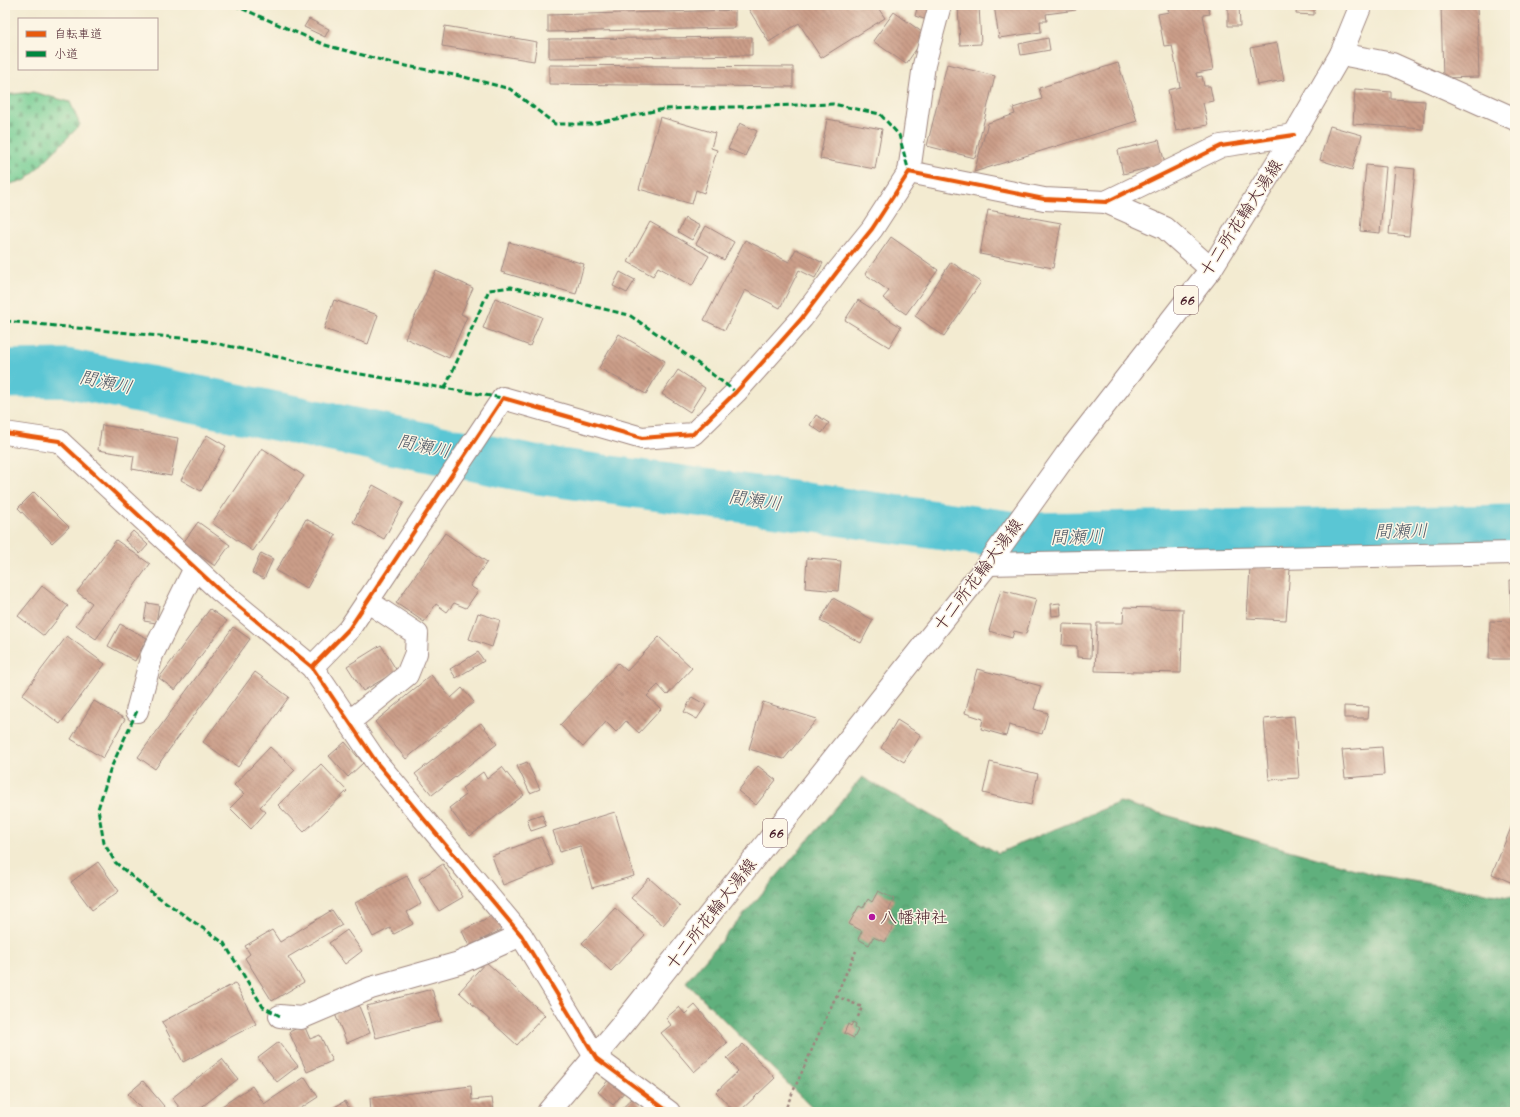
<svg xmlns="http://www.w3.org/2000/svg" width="1520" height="1117" font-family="Caveat,'Klee One',sans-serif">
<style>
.forest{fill:url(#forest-crowns);stroke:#556854}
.cemetery{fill:url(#cemetery-stones);stroke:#60765f}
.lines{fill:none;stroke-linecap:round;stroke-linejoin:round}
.river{stroke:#5ac6d4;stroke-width:49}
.building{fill:url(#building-back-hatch)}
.minor-casing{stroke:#9e857e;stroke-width:24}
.tertiary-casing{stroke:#9e857e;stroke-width:24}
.primary-casing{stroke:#9e857e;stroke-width:24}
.path{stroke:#9e857e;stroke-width:2.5;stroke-dasharray:3 3;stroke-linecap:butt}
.minor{stroke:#fff;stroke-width:22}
.tertiary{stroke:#fff;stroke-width:22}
.primary{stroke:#fff;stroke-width:22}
.quiet{stroke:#00873e;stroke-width:3;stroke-dasharray:6 3;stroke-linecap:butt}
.cycleway-casing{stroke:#fcf5e5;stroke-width:6}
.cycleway{stroke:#e8590c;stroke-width:4}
.poi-dot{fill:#b5179e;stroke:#fcf5e5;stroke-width:1.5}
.labels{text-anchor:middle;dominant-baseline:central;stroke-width:3;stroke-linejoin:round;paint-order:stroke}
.shield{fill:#fcf5e5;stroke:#7f5f63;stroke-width:1}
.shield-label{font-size:16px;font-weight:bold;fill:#4a1f2b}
.street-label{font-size:17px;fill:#4a1f2b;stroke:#fcf5e5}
.poi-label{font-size:17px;fill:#4a1f2b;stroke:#fcf5e5;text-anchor:start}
.water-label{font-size:18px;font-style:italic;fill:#505966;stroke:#fcf5e5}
</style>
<defs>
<pattern id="forest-crowns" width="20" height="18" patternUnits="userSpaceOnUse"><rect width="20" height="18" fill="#60b07d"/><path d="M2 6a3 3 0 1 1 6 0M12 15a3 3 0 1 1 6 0" fill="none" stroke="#518f67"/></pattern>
<pattern id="cemetery-stones" width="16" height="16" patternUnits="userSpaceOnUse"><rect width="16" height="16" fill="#75cd93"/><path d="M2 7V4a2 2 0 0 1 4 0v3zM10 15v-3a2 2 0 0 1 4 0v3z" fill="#62a678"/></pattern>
<pattern id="building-back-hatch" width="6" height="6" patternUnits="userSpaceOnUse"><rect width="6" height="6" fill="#cb9e89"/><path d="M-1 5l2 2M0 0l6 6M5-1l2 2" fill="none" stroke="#a78070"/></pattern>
</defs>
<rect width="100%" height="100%" fill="#fcf5e5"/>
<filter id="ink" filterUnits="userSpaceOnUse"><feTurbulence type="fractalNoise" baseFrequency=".025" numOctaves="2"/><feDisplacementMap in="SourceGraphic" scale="8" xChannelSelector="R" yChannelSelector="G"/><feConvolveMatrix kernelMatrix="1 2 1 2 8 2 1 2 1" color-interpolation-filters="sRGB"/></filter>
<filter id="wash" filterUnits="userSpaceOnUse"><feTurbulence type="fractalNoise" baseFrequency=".012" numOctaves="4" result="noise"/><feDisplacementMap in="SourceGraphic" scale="16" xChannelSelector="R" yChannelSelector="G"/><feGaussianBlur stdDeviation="0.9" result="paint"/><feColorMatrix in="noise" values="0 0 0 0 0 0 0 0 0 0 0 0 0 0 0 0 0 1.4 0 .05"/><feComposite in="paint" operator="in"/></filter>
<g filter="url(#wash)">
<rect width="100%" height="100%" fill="#f3ebd1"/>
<polygon class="forest" points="862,777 998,853 1120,802 1376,875 1515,898 1515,1112 816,1112 686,982"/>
<polygon class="cemetery" points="33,92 70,102 80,125 26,180 5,185 5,95"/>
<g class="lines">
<polyline class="river" points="5,374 66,373 538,470 1024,537 1515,529"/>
</g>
<g id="blocks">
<g class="building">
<polygon points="746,5 876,5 885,18 821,58 799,23 769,42"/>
<polygon points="918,5 934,5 930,21 915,16"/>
<polygon points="958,5 979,5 981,44 960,45"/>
<polygon points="994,5 1076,5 1076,10 1046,14 1047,21 1040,21 1041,32 999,38"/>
<polygon points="1167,5 1208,5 1210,14 1203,15 1213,70 1196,73 1197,77 1202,76 1204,86 1210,86 1213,101 1203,103 1208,125 1176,131 1168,90 1180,87 1172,45 1164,46 1158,14 1169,12"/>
<polygon points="1228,5 1239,5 1240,26 1228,26"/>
<polygon points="1297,5 1314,5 1314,15 1296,14"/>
<polygon points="1441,5 1477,5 1479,77 1443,78"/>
<polygon points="735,10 735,28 548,32 548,15"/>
<polygon points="894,12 926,35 906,64 873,41"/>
<polygon points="309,19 329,29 325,37 304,27"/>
<polygon points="445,26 537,42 534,61 442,46"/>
<polygon points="752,37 752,55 549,58 549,39"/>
<polygon points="1048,38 1050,50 1021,55 1019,44"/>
<polygon points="1277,43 1284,80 1257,85 1250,48"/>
<polygon points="1118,63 1137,121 974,172 988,123 1015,114 1013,108 1042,99 1039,88"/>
<polygon points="947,64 995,76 975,158 927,146"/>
<polygon points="549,65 793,67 793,87 549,84"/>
<polygon points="1355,89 1391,92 1391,99 1425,101 1423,129 1353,124"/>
<polygon points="660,117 715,133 711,148 717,150 704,193 696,190 692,204 639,189"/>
<polygon points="827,119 882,129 875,169 820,159"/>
<polygon points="740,123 757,131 745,156 728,149"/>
<polygon points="1330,126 1362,135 1352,170 1320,160"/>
<polygon points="1159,140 1165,164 1123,174 1118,150"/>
<polygon points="1366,165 1386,167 1380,233 1360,231"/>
<polygon points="1395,167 1415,169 1409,236 1389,234"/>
<polygon points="988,210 1061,223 1053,268 980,254"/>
<polygon points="685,218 700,226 692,240 678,232"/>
<polygon points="650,222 709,256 692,286 658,267 653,276 628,262"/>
<polygon points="706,226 734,242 724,260 696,244"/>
<polygon points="891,237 938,270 906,314 883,298 889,291 865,274"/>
<polygon points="745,240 789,262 796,249 823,263 815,278 799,270 780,308 745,290 725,330 704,320"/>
<polygon points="509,242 584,264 576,294 501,272"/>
<polygon points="951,262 981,282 944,336 915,316"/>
<polygon points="436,271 473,288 461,314 467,317 449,358 405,338"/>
<polygon points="620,272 635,280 627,293 613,286"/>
<polygon points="495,298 542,317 530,346 483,328"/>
<polygon points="334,300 378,315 368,344 324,329"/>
<polygon points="858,300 901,327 889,347 845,320"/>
<polygon points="619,334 665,361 646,394 599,368"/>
<polygon points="678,370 705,388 690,412 662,394"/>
<polygon points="816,415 829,423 822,433 810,425"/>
<polygon points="102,425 178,438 171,476 132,469 134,456 98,450"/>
<polygon points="207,435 226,446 201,491 181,480"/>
<polygon points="262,448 304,476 253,551 212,523"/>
<polygon points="373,485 404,502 384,539 353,522"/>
<polygon points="34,492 69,527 52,543 18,508"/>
<polygon points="306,519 336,535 307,588 276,571"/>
<polygon points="198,522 230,545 215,566 183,543"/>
<polygon points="133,531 148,545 140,554 125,540"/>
<polygon points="445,533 487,562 470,586 478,591 466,608 454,603 447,612 436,604 424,622 396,603"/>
<polygon points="116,540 150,564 96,639 76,625 92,603 77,592"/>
<polygon points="261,553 273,559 264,579 252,573"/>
<polygon points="807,558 841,561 838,591 805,588"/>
<polygon points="1250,567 1290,569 1286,620 1247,618"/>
<polygon points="1510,580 1515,580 1515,612 1511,612"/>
<polygon points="42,586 68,606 44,636 18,616"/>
<polygon points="1001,590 1036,599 1026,634 1014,631 1012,638 989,631"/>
<polygon points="833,598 873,620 861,643 820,621"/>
<polygon points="147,603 159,605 156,623 144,621"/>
<polygon points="1060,603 1061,615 1052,616 1051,604"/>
<polygon points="1124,607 1183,609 1181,673 1095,671 1097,623 1123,623"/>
<polygon points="210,609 227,621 175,690 159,678"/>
<polygon points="478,613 500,620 492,647 469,639"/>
<polygon points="1490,621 1515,622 1515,659 1489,659"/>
<polygon points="120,624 147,638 135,661 108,646"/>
<polygon points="1063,624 1092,625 1091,658 1077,657 1077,646 1062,645"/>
<polygon points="233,627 250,639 155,769 138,757"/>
<polygon points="67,636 105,664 60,724 22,695"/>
<polygon points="659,637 692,668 667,695 658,685 647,696 661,709 639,733 626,721 616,732 606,722 583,747 560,725 618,663 627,671"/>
<polygon points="381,645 397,671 363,691 347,666"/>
<polygon points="478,652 484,661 456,678 450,669"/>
<polygon points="977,669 1041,686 1034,709 1048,713 1042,734 1009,725 1006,736 981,729 983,719 965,713"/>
<polygon points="255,672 289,697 238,767 203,742"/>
<polygon points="431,675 451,698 462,688 474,702 406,759 375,722"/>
<polygon points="692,697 706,705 697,719 684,712"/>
<polygon points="94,701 125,719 103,758 71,739"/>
<polygon points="763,702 817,719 784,759 749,749"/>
<polygon points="1344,706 1369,707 1368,718 1344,718"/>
<polygon points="1294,716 1299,778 1269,780 1264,719"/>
<polygon points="897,720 921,735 904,762 881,748"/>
<polygon points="481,723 497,744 432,795 415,774"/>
<polygon points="345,742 363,763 348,777 329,756"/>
<polygon points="270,747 295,770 260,807 266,812 251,829 230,808 244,794 234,785"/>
<polygon points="1382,747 1384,775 1345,778 1342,750"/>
<polygon points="527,762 540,789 530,793 517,766"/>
<polygon points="990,762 1038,774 1031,805 983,793"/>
<polygon points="321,764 347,791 304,832 278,805"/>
<polygon points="758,766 776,780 756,805 738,791"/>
<polygon points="502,767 524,795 470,836 449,808 466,795 462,788 483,772 487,779"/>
<polygon points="615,812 634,876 592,888 580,846 560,852 553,831"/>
<polygon points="542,814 546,826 531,831 527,819"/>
<polygon points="1515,818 1515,884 1492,874"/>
<polygon points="541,837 553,865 503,885 492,856"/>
<polygon points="98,862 119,891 92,910 71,882"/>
<polygon points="443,864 463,897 439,911 419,879"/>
<polygon points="407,876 421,904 407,912 413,924 394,934 390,928 373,937 355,903"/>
<polygon points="649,878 680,906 663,925 631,898"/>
<polygon points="878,891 894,899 889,910 892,912 888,921 894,924 885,942 873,937 869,945 858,939 862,931 849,924 859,906 863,908 868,899 872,902"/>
<polygon points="615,908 645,935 611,971 582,943"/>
<polygon points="332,910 342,925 288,957 304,982 272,1001 245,958 250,954 245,946 272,930 280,942"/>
<polygon points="495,914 503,929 469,946 462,931"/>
<polygon points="347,930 362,951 345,964 329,943"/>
<polygon points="486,962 545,1015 517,1045 459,992"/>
<polygon points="235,983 256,1024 183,1062 162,1022"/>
<polygon points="432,989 441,1021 376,1038 367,1006"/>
<polygon points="358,1004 370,1033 347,1043 335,1014"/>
<polygon points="695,1005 727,1043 694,1072 661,1033 671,1025 666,1018 679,1007 685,1014"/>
<polygon points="853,1022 856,1024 855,1028 858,1030 854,1038 844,1033 848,1024 851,1026"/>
<polygon points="304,1025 310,1039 320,1035 332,1061 307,1072 289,1032"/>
<polygon points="279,1042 298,1066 277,1082 258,1058"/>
<polygon points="743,1044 775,1078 739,1112 735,1112 716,1092 738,1071 727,1058"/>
<polygon points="222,1059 238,1079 195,1112 183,1112 172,1098"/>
<polygon points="305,1077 318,1097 295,1112 213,1112 252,1086 264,1104"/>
<polygon points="611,1077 626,1090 613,1105 598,1092"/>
<polygon points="143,1081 169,1112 144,1112 128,1094"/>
<polygon points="471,1086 472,1100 492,1098 494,1112 371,1112 370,1098"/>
<polygon points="634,1097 648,1112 618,1112"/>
<polygon points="345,1101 351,1112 326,1112"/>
</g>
</g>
</g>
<g filter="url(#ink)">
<use href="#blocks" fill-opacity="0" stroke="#9e857e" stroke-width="1"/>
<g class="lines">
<defs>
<g id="minor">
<polyline points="1341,54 1392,64 1515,119"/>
<polyline points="909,172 924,65 940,5"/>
<polyline points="1106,202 1165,228 1211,269"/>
<polyline points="59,441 219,590 312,667 377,763 521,935 596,1058 669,1112"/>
<polyline points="988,564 1515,553"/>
<polyline points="312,667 349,629 503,398 642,438 693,434 736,392 802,318 837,272 872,229 909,172 1044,199 1106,202 1221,146 1294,135"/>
<polyline points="137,711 152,655 195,568"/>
<polyline points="349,722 407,675 416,653 417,634 367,601"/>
<polyline points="280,1016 301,1018 371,988 459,963 521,935"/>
</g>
<polyline id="tertiary" points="5,433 59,441"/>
<polyline id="primary" points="548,1112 625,1021 988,564 1066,455 1211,269 1294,135 1341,54 1361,5"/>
</defs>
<use href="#minor" class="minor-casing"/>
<use href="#tertiary" class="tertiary-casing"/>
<use href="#primary" class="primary-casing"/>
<g class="path">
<polyline points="836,996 862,1007 858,1017"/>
<polyline points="784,1112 856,951"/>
</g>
<use href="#minor" class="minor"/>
<use href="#tertiary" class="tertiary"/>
<use href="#primary" class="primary"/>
<g class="quiet">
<polyline points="234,5 325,45 396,64 460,76 510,89 555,124 592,124 664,109 833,104 880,114 899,135 909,172"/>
<polyline points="5,321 201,340 342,371 503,398"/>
<polyline points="445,388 489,290 511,287 629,315 665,339 736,392"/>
<polyline points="137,711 110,770 98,809 104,843 115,862 129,874 154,894 224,943 263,1007 280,1016"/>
</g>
<defs>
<g id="cycleway">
<polyline points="5,433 59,441 219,590 312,667 377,763 521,935 596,1058 669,1112"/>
<polyline points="312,667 349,629 503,398 642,438 693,434 736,392 802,318 837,272 872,229 909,172 1044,199 1106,202 1221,146 1294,135"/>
</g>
</defs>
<use href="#cycleway" class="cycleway-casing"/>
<use href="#cycleway" class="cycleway"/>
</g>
</g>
<circle class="poi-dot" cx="872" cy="917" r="4"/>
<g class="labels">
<g class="shield">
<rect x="1174" y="286" width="24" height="28" rx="3"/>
<rect x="763" y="819" width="24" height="28" rx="3"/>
</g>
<g class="shield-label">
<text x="1186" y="300">66</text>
<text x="775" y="833">66</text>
</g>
<g class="street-label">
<text transform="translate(1241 218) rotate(-57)">十二所花輪大湯線</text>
<text transform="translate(978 575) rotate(-53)">十二所花輪大湯線</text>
<text transform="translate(711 914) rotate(-52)">十二所花輪大湯線</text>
</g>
<g class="poi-label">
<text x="880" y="917">八幡神社</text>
</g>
<g class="water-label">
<text transform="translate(106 382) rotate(12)">間瀬川</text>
<text transform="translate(424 446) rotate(12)">間瀬川</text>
<text transform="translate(755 500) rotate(8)">間瀬川</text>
<text transform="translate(1401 531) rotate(-1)">間瀬川</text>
<text transform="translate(1077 537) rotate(-1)">間瀬川</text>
</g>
</g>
<rect width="1520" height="1117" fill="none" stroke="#fcf5e5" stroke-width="20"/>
<rect x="18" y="18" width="140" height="52" fill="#fcf5e5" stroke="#b59f9b"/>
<rect x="26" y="31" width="20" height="6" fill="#e8590c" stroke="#b59f9b"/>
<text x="54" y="38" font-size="12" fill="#4a1f2b">自転車道</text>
<rect x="26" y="51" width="20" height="6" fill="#00873e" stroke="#b59f9b"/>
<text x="54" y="58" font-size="12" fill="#4a1f2b">小道</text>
</svg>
